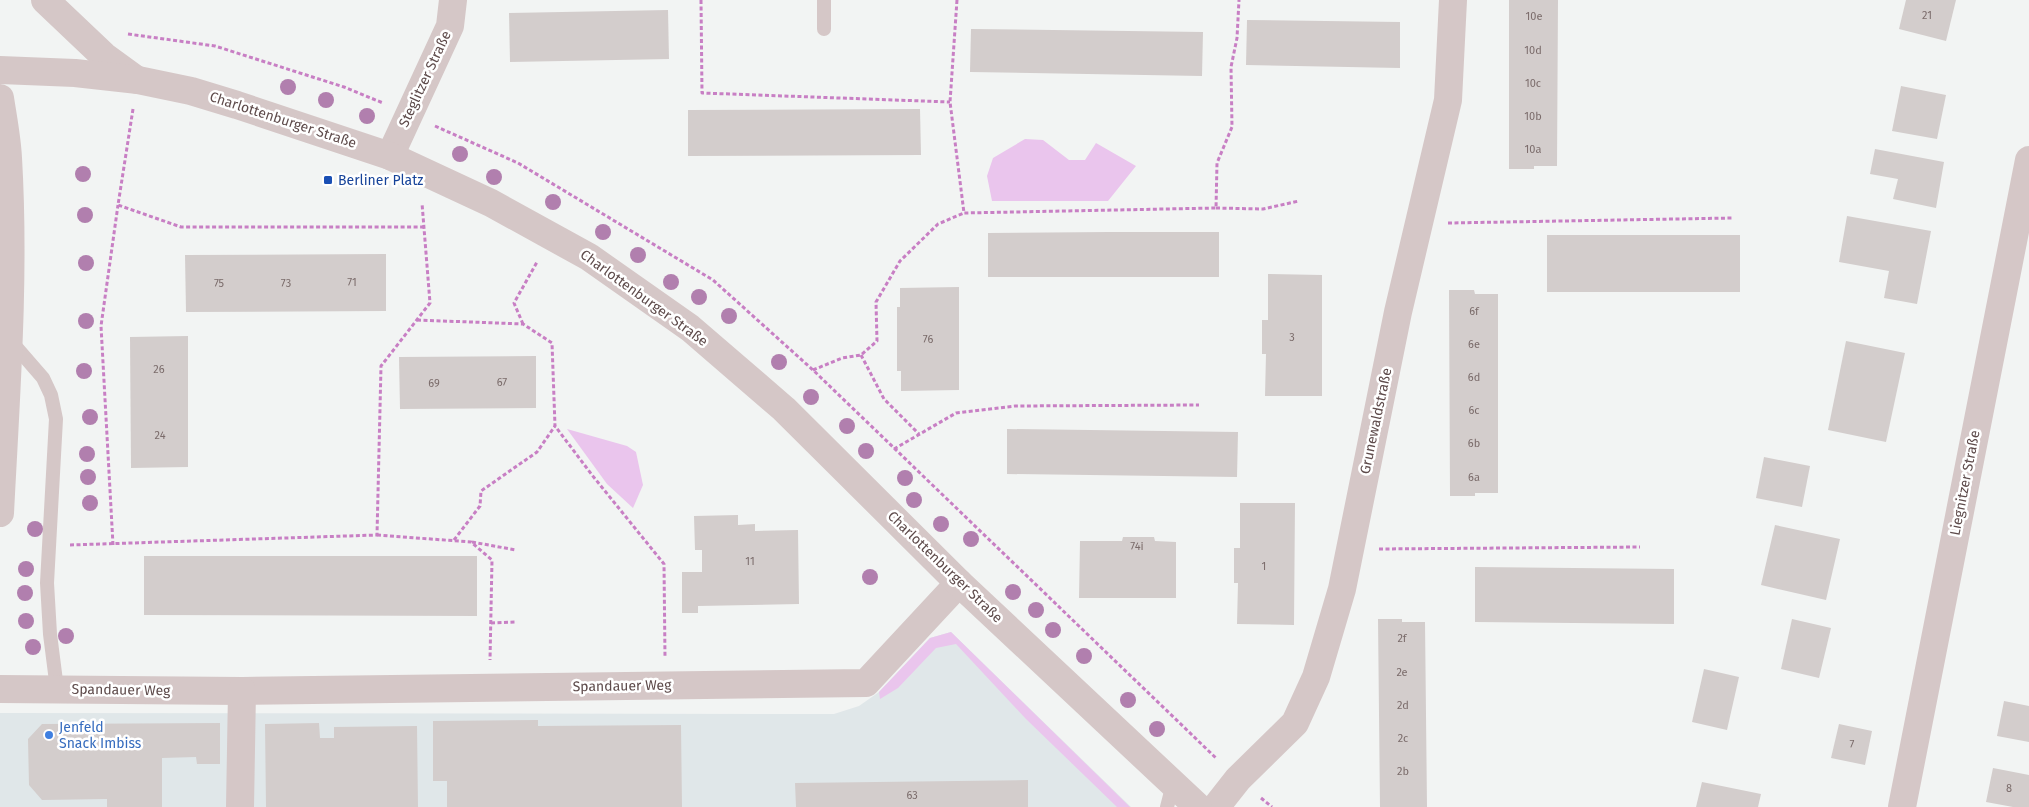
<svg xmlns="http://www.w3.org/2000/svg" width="2029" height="807" font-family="'Fira Sans',sans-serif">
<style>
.commercial{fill:#e0e7e9}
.green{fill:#eac5ed}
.building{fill:#d3cdcc}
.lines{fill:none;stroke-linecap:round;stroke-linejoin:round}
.path{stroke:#c87fc4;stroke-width:3;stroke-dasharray:4 2.5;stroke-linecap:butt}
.service{stroke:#d5c7c7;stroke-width:14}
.minor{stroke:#d5c7c7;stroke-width:28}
.tertiary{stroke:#d5c7c7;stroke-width:28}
.tree{fill:#b17fae}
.transit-dot{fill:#1a4fb4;stroke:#fff;stroke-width:2}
.shop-dot{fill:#3f7fe0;stroke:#fff;stroke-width:2}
.labels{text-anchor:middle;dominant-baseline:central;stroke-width:5;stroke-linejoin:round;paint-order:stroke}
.number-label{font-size:11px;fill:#7b6c6b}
.street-label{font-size:14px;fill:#5e4b4b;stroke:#fff}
.transit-label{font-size:14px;fill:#164399;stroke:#fff;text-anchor:start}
.shop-label{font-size:14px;fill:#366cbe;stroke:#fff;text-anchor:start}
</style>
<rect width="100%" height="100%" fill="#f2f4f3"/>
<polygon class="commercial" points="951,632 1131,807 0,807 0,713 834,714 859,706 879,692 930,638"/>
<g class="green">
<polygon points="1025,139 1043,140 1069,160 1085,160 1096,143 1136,166 1108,201 992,201 987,176 993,158"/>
<polygon points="567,429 627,446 636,452 643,485 633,508 607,484"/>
<polygon points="951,632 1130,807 1117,807 1026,719 956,644 936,648 898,688 880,699 879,692 930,638"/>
</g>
<g class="building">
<polygon points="1509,0 1558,0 1557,166 1534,166 1534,169 1509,169"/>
<polygon points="1906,0 1956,0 1946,41 1899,29"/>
<polygon points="668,10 669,59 510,62 509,13"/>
<polygon points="1247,20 1400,22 1400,68 1246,65"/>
<polygon points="971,29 1203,32 1202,76 970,72"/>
<polygon points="1901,86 1946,95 1937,139 1892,131"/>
<polygon points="920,109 921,155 688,156 688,110"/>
<polygon points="1875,149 1944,162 1936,208 1893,199 1898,179 1870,174"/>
<polygon points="1847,216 1931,231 1917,304 1884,298 1889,271 1839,262"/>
<polygon points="1109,232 1219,232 1219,277 988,277 988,233"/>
<rect x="1547" y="235" width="193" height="57"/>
<polygon points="386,254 386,311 186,312 185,255"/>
<polygon points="1268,274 1322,275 1322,396 1265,396 1266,354 1262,354 1262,320 1268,320"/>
<polygon points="959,287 959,390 901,391 901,371 897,371 897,307 900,307 900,288"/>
<polygon points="1449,290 1474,290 1475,294 1498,294 1498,493 1475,493 1475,496 1450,496"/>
<polygon points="188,336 188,467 131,468 130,337"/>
<polygon points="1846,341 1905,353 1886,442 1828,430"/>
<polygon points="536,356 536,408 400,409 399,357"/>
<polygon points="1007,429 1238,432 1237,477 1007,474"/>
<polygon points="1764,457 1810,466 1802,507 1756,498"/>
<polygon points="1240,503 1295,503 1294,625 1237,624 1238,583 1234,583 1234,548 1240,548"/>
<polygon points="738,515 738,525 755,524 755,531 798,530 799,604 698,606 698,613 682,613 682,572 702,572 702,550 695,550 694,516"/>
<polygon points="1775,525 1840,539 1826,600 1761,585"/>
<polygon points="1123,537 1154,537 1155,541 1176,542 1176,598 1079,598 1080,541 1122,541"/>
<polygon points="144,556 477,556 477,616 144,615"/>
<polygon points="1475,567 1674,569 1674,624 1475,622"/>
<polygon points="1378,619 1402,619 1402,622 1425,622 1427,807 1380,807"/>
<polygon points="1792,619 1831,628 1819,678 1781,669"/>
<polygon points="1704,669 1739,677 1727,730 1692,722"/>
<polygon points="2004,701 2029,706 2029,742 1997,736"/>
<polygon points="538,720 538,726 681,725 682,807 447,807 447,781 433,781 433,721"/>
<polygon points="220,723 220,764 197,764 196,757 162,758 162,807 107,807 107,799 42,800 29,785 28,739 42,724"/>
<polygon points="319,723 320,738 334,738 334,727 417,726 418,807 266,807 265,724"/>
<polygon points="1839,724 1872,731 1865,765 1831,758"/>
<polygon points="1993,768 2029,775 2029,807 2013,807 1986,802"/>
<polygon points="1028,780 1028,807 796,807 795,783"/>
<polygon points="1702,782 1761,794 1758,807 1696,807"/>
</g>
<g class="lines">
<g class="path">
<polyline points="701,0 702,93 950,102"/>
<polyline points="957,0 950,102 964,213 1216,208 1217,163 1232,127 1231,67 1237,38 1239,0"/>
<polyline points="128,34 215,46 344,87 383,103"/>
<polyline points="133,109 118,205 181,227 424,227"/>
<polyline points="435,126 518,163 713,280 813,370 1217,759"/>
<polyline points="1216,208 1263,209 1299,201"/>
<polyline points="1448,223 1733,218"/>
<polyline points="417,320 523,324 552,343 555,426 592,475 664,564 665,657"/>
<polyline points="523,324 514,303 537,262"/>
<polyline points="861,355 884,399 919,434"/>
<polyline points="813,370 842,358 861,355 877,341 876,302 900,261 938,224 964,213"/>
<polyline points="894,449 956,413 1015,406 1199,405"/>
<polyline points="377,535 471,542 492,560 490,660"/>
<polyline points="454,540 480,506 481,491 537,452 555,426"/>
<polyline points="472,542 516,550"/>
<polyline points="70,545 377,535 381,366 430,303 422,203"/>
<polyline points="113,545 101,326 118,205"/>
<polyline points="1379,549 1640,547"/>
<polyline points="491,623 517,622"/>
<polyline points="1261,798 1272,807"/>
</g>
<g class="service">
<polyline points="824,0 824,29"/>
<polyline points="10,340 43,378 51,395 56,419 47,583 50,634 57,689"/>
<polyline points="1167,807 1173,784"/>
</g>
<g class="minor">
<polyline points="390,156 450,26 453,0"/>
<polyline points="0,689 242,691 866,683 959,583"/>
<polyline points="240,807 242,691"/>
<polyline points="1216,807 1238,779 1295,723 1316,677 1342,589 1398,312 1448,100 1453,0"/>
<polyline points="1902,807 2029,160"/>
</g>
<g class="tertiary">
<polyline points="45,0 104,56 137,80"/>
<polyline points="0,70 75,73 138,80 191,91 237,105 390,156 491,203 589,257 690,328 784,409 959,583 1198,807"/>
<path d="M0 98C3 118 7 138 8 158 15 276 6 395 0 513"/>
</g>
</g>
<g class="tree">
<circle cx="288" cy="87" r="8"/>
<circle cx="326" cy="100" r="8"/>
<circle cx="367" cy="116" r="8"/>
<circle cx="460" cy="154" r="8"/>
<circle cx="83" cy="174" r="8"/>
<circle cx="494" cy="177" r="8"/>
<circle cx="553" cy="202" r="8"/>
<circle cx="85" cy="215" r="8"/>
<circle cx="603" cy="232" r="8"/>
<circle cx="638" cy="255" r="8"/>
<circle cx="86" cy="263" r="8"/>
<circle cx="671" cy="282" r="8"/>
<circle cx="699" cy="297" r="8"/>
<circle cx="729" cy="316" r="8"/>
<circle cx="86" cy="321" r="8"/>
<circle cx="779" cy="362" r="8"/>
<circle cx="84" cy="371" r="8"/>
<circle cx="811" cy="397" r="8"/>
<circle cx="90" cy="417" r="8"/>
<circle cx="847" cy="426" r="8"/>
<circle cx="866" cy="451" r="8"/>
<circle cx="87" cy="454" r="8"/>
<circle cx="88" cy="477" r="8"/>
<circle cx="905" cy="478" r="8"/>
<circle cx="914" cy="500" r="8"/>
<circle cx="90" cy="503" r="8"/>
<circle cx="941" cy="524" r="8"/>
<circle cx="35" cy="529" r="8"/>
<circle cx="971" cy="539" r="8"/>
<circle cx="26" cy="569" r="8"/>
<circle cx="870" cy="577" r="8"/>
<circle cx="1013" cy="592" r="8"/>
<circle cx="25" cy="593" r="8"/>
<circle cx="1036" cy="610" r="8"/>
<circle cx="26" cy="621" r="8"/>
<circle cx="1053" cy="630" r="8"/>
<circle cx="66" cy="636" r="8"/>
<circle cx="33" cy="647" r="8"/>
<circle cx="1084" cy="656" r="8"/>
<circle cx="1128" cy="700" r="8"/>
<circle cx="1157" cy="729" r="8"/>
</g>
<rect class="transit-dot" x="323" y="175" width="10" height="10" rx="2.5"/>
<circle class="shop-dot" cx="49" cy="735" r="5"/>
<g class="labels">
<g class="number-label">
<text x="1927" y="15">21</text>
<text x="1534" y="16">10e</text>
<text x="1533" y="50">10d</text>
<text x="1533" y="83">10c</text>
<text x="1533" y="116">10b</text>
<text x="1533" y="149">10a</text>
<text x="352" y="282">71</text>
<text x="219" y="283">75</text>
<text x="286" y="283">73</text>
<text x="1474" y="311">6f</text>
<text x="1292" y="337">3</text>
<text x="928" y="339">76</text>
<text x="1474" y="344">6e</text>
<text x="159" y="369">26</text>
<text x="1474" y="377">6d</text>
<text x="502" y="382">67</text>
<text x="434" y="383">69</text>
<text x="1474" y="410">6c</text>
<text x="160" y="435">24</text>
<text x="1474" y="443">6b</text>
<text x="1474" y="477">6a</text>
<text x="1137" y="546">74i</text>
<text x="750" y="561">11</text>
<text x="1264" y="566">1</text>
<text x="1402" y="638">2f</text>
<text x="1402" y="672">2e</text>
<text x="1403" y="705">2d</text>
<text x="1403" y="738">2c</text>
<text x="1852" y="744">7</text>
<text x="1403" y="771">2b</text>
<text x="2009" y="788">8</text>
<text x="912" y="795">63</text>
</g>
<g class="street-label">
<text transform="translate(425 79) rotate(-65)">Steglitzer Straße</text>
<text transform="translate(283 120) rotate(18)">Charlottenburger Straße</text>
<text transform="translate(644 298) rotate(36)">Charlottenburger Straße</text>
<text transform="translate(1376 421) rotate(-78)">Grunewaldstraße</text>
<text transform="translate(1965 483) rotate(-79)">Liegnitzer Straße</text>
<text transform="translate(945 567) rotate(44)">Charlottenburger Straße</text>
<text transform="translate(622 686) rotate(-1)">Spandauer Weg</text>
<text transform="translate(121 690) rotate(1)">Spandauer Weg</text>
</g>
<g class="transit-label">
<text x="338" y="180">Berliner Platz</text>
</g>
<g class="shop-label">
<text x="59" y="727">Jenfeld<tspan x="59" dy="16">Snack Imbiss</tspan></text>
</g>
</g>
</svg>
